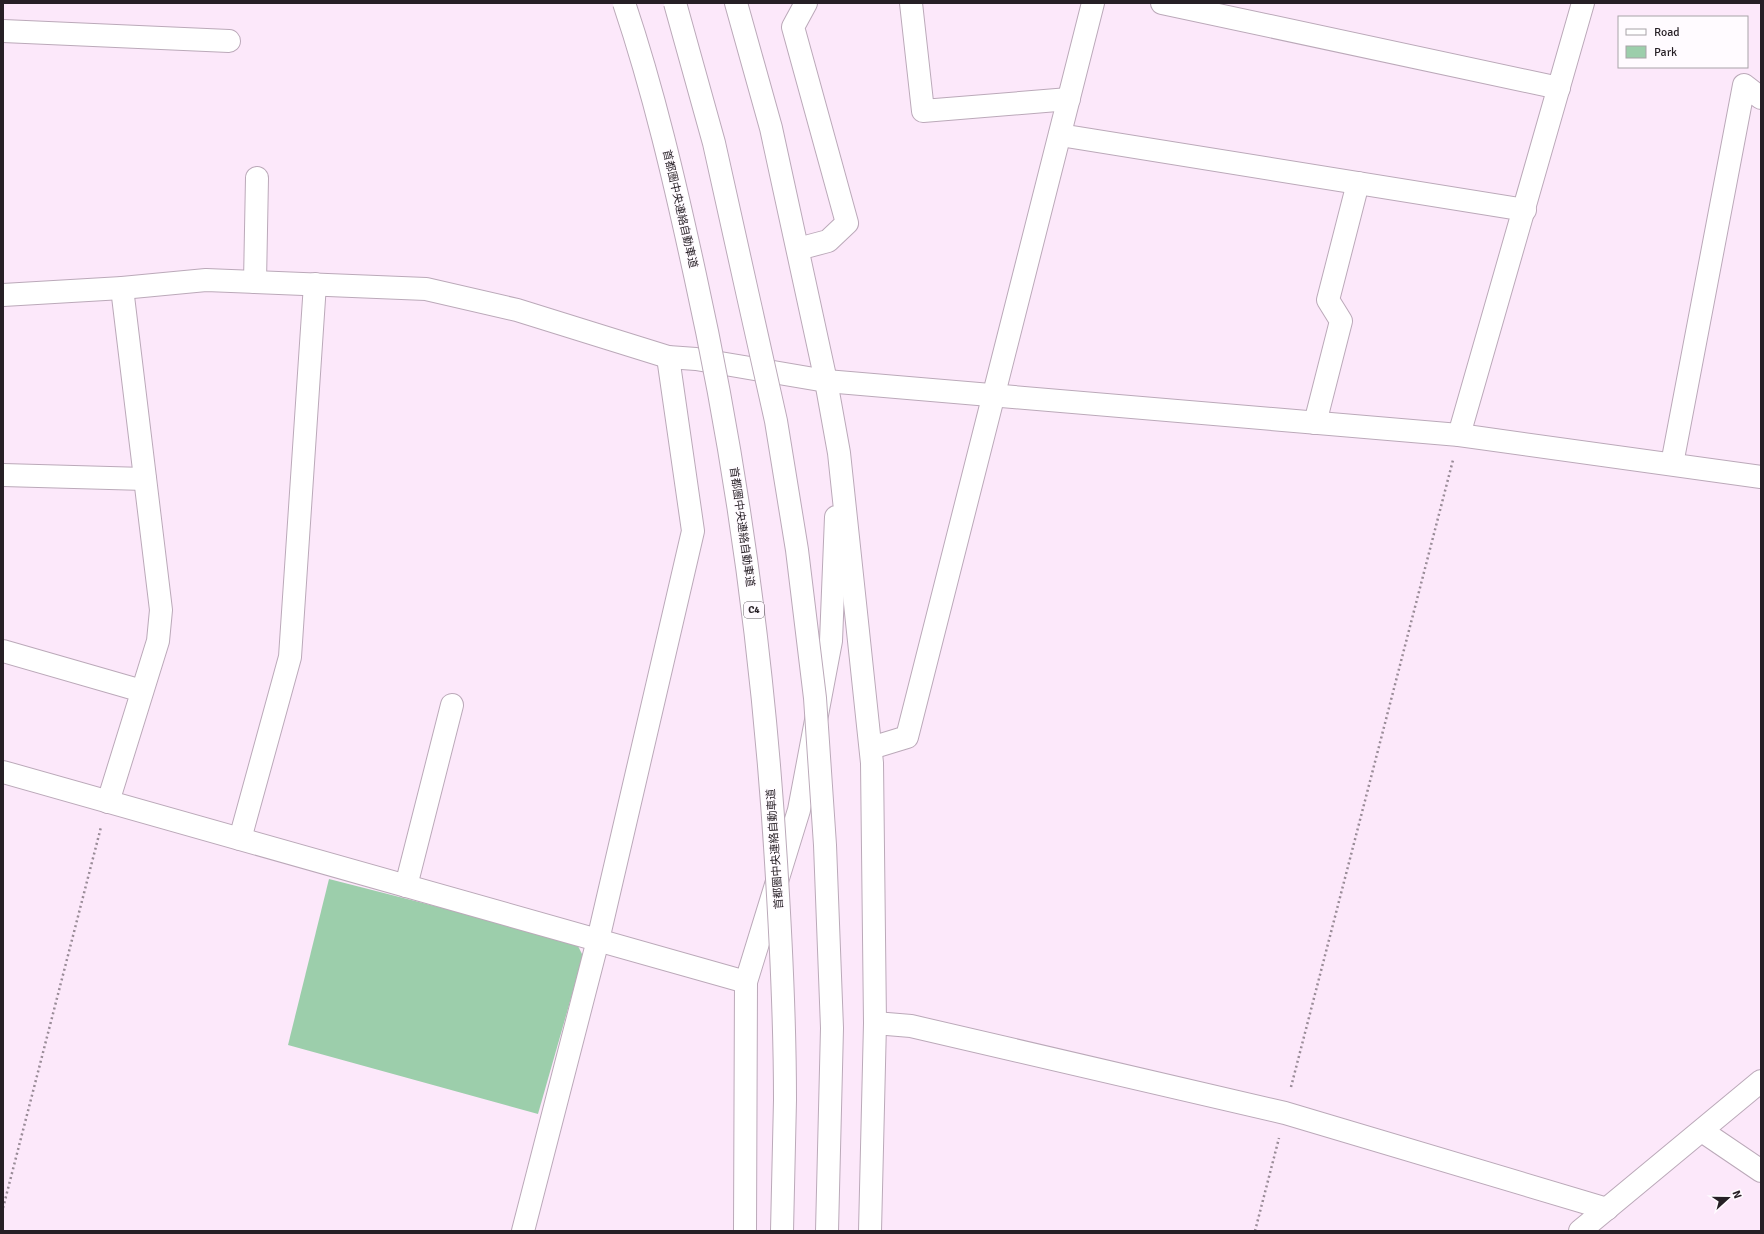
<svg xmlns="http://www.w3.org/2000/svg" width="1764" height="1234" font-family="Signika,'Noto Sans JP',sans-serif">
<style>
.green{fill:#9cceab}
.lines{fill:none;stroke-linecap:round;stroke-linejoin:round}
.minor-casing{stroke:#bba9b9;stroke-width:24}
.tertiary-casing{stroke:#bba9b9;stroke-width:24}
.path{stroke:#998b97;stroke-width:2.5;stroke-dasharray:2 3;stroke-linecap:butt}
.minor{stroke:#fff;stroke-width:22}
.tertiary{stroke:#fff;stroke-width:22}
.motorway-bridge-casing{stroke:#bba9b9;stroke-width:24;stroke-linecap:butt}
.motorway-bridge{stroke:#fff;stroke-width:22}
.labels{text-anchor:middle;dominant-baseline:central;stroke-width:3;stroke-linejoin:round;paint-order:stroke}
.shield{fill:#fffbff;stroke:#676166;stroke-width:1}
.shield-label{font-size:10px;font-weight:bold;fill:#261f25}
.street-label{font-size:11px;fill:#261f25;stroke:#fffbff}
</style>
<rect width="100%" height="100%" fill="#fce8fa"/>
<polygon class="green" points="329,879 576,942 583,956 538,1114 288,1045"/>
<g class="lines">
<defs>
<g id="minor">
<polyline points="911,3 923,111 1069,99"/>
<polyline points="1162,3 1559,88"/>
<polyline points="3,31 229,41"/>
<polyline points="1060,135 1525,210"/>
<polyline points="798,249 828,241 847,223 793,27 806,3"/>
<polyline points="255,282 257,178"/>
<polyline points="3,295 122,288 206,280 426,289 517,310 668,357 696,359 826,381 1459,435 1761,477"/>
<polyline points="1315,423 1341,321 1328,300 1358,183"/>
<polyline points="1459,435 1583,3"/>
<polyline points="1672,464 1744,85 1761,98"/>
<polyline points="3,475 145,479"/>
<polyline points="3,651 142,691"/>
<polyline points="871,748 907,737 1093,3"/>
<polyline points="3,772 746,982"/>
<polyline points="108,802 158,641 161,610 122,288"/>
<polyline points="240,839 290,657 315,284"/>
<polyline points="406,886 452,705"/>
<polyline points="875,1023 911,1026 1285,1113 1607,1209"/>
<polyline points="1702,1131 1761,1171"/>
<polyline points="523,1231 598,940 693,531 668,357"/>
</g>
<g id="tertiary">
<polyline points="736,3 771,128 826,381 839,453 872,763 875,1023 870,1231"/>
<polyline points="745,1231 746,982 799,810 831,641 836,517"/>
<polyline points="1580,1231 1761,1081"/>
</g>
</defs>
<use href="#minor" class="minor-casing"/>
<use href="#tertiary" class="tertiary-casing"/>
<g class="path">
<polyline points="1291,1087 1453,460"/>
<polyline points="3,1208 101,827"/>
<polyline points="1255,1231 1279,1138"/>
</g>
<use href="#minor" class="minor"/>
<use href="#tertiary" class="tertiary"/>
<defs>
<g id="motorway-bridge">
<path d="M624 3C654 92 675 183 695 275 738 469 764 664 776 862 781 941 785 1021 785 1100 784 1143 783 1187 782 1231"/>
<polyline points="675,3 714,143 748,296 776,421 797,550 815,698 825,845 832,1028 827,1231"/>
</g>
</defs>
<use href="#motorway-bridge" class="motorway-bridge-casing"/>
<use href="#motorway-bridge" class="motorway-bridge"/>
</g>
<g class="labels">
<rect class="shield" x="744" y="602" width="20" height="16" rx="3"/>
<g class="shield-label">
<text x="754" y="610">C4</text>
</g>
<g class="street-label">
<text transform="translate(680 209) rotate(77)">首都圏中央連絡自動車道</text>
<text transform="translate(742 527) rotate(82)">首都圏中央連絡自動車道</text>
<text transform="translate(775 849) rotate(-94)">首都圏中央連絡自動車道</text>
</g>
</g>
<rect width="1764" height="1234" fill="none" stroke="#261f25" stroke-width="8"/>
<rect x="1618" y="16" width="130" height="52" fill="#fffbff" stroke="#a8a3a8"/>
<rect x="1626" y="29" width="20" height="6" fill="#ffffff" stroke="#a8a3a8"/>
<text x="1654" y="36" font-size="12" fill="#261f25">Road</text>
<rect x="1626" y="46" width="20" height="12" fill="#9cceab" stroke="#a8a3a8"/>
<text x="1654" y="56" font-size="12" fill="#261f25">Park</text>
<g transform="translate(1728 1198) rotate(69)" stroke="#fffbff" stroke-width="3" paint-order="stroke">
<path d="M0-3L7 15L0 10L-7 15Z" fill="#261f25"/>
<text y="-6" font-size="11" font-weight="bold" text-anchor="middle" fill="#261f25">N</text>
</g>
</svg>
